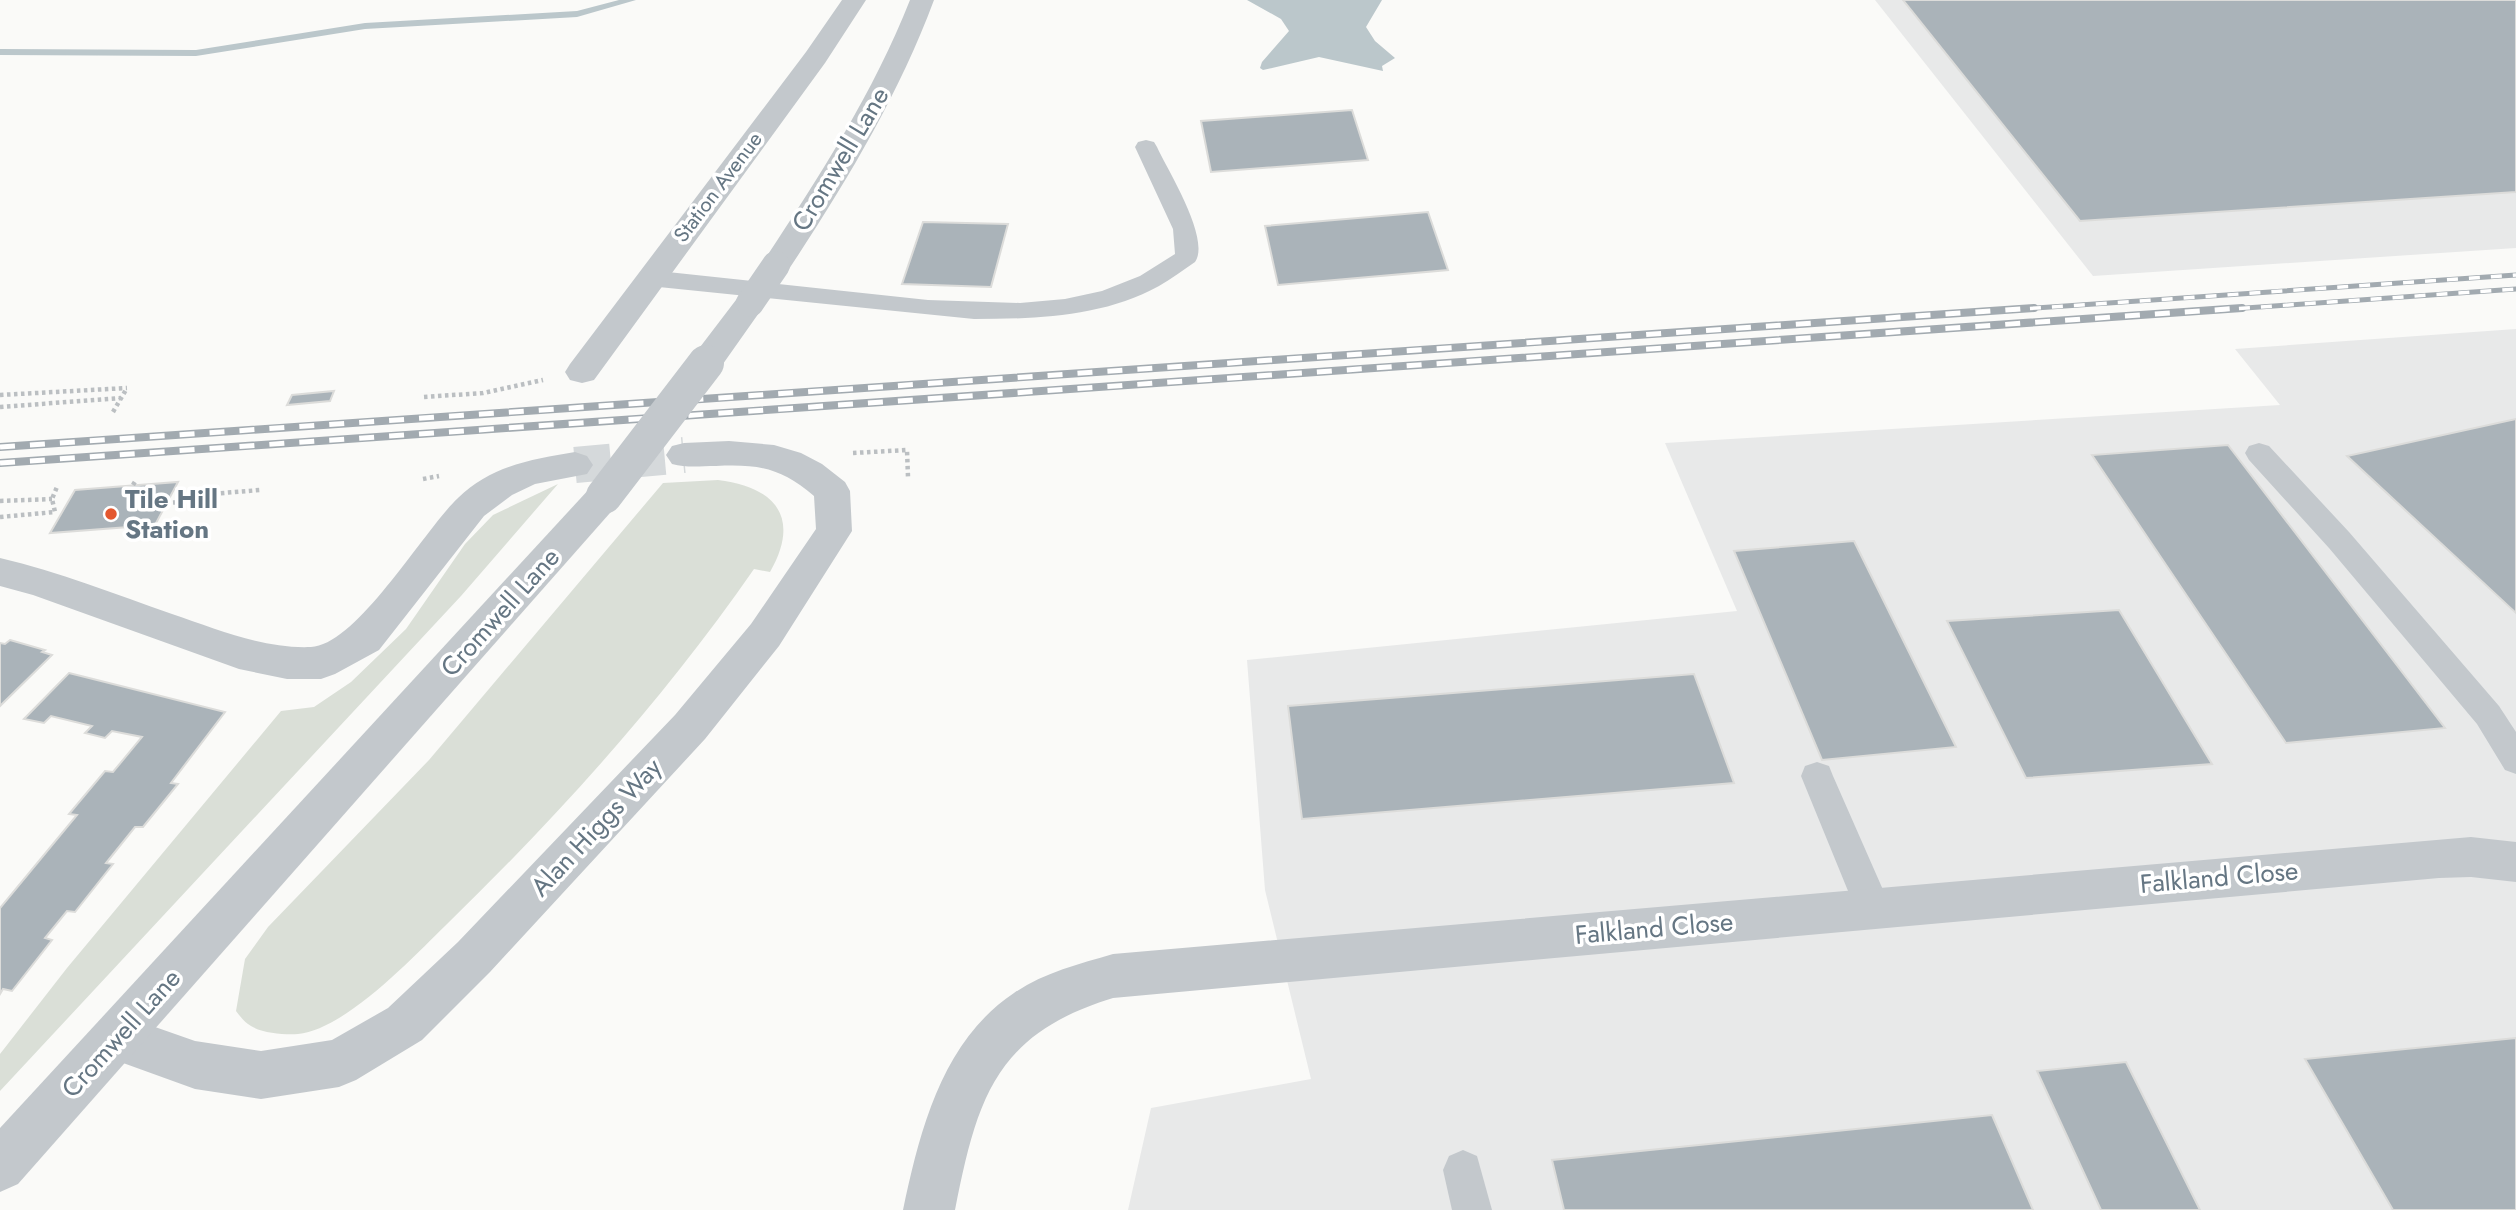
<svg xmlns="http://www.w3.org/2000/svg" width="2516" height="1210" font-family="Jost,sans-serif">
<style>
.built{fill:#e8e9e9}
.green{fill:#dadfd7}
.water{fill:#bbc7cb}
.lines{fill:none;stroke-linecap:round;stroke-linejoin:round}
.stream{fill:#bbc7cb;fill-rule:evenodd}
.building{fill:#aab3b9;stroke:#dcdcda;stroke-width:2}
.minor-tunnel{stroke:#d5d9db;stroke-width:36;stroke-dasharray:36 18;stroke-linecap:butt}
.path{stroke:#bbbfc2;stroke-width:4.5;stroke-dasharray:3.5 3.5;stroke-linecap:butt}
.service{fill:#c3c8cc;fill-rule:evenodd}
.minor{fill:#c3c8cc;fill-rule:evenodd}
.tertiary{fill:#c3c8cc;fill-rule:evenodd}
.rail-far1-casing{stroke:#a2aab0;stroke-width:5}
.rail-casing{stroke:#a2aab0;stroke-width:8}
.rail-far1{stroke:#fff;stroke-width:3.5;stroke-dasharray:11;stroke-linecap:butt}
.rail{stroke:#fff;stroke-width:5;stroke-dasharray:15;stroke-linecap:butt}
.tertiary-bridge-far1{stroke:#c3c8cc;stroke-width:28}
.tertiary-bridge{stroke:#c3c8cc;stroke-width:36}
.poi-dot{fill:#e4572e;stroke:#fff;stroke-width:2.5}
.labels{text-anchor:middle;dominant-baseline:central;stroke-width:7;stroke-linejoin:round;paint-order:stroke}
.far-street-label{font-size:21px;fill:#657683;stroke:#fff}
.street-label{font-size:26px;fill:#657683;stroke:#fff}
.poi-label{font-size:26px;font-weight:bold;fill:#657683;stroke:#fff;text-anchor:start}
</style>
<rect width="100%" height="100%" fill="#fafaf8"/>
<g class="built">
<polygon points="1875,0 2516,0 2516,248 2093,276"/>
<polygon points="2516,329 2516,1210 1128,1210 1151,1108 1311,1079 1265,890 1247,660 1737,611 1665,443 2280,405 2235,349"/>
</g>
<g class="green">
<path d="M718 480C776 487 801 518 770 572L754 569C663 700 560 814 446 925 412 958 346 1029 298 1034 285 1035 262 1033 251 1026 245 1023 240 1016 236 1011L245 959 268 927 429 760 663 483Z"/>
<polygon points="558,484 461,596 0,1091 0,1054 67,968 281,711 314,707 351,682 406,629 465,544 493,515"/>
</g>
<polygon class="water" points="1247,0 1382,0 1366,27 1375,41 1395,58 1382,66 1383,71 1319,57 1263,70 1260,68 1262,62 1289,31 1281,19"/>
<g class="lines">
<polygon class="stream" points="619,0 636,0 577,17 365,29 196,56 0,55 0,49 196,50 365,23 577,11"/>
</g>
<g class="building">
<polygon points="1903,0 2516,0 2516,192 2080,221"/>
<polygon points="1352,110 1368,160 1211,172 1201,121"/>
<polygon points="1428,212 1448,270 1278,285 1265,226"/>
<polygon points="923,222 1008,224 991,287 902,284"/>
<polygon points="334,391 330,401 287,405 292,395"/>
<polygon points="2516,419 2516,613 2347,456"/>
<polygon points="2228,445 2445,728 2286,743 2092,455"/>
<polygon points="178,482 155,525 50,533 75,490"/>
<polygon points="1854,541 1956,747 1822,760 1734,551"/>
<polygon points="2119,610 2212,764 2026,778 1947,621"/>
<polygon points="10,640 45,650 42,652 52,655 0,706 0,643 5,644"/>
<polygon points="69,673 225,712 171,783 178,784 143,827 135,827 106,863 113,864 75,912 67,911 45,938 52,940 12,991 3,989 0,994 0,908 77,815 69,814 105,771 113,772 142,737 112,731 105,738 85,733 92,726 51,716 44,723 24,719"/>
<polygon points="1694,674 1734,783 1302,819 1288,706"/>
<polygon points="2516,1038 2516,1210 2393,1210 2305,1059"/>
<polygon points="2126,1062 2200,1210 2101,1210 2037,1071"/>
<polygon points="1992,1115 2033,1210 1564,1210 1552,1160"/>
</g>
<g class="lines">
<polyline class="minor-tunnel" points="575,465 684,455"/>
<g class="path">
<polyline points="0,395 127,388"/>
<polyline points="424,397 483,393 543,380"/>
<polyline points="0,407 121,398"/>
<polyline points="113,412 127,388"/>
<polyline points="853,453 907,450 908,477"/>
<polyline points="423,479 439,476"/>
<polyline points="133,485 136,480"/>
<polyline points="186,496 260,490"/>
<polyline points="0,501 52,499"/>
<polyline points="166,503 183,502"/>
<polyline points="0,517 55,512 52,499 57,487"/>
</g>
<g class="service">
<path d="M1146 140 1154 142 1157 147C1168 171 1211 239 1195 262 1183 270 1171 279 1159 286 1103 317 1036 319 974 319L649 286 640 283 637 278 640 273 649 270 928 300 1020 303 1065 299 1102 291 1140 276 1175 254 1173 229 1135 147 1138 142Z"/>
<polygon points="2259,443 2269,446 2349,532 2499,706 2516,732 2516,774 2505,770 2477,724 2329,548 2249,460 2245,453 2249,446"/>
<polygon points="1817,762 1829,766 1833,776 1891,908 1885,919 1873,924 1861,919 1855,908 1801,776 1805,766"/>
<polygon points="1463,1150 1477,1156 1492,1210 1452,1210 1443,1170 1449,1156"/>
</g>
<g class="minor">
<polygon points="842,0 866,0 825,63 594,380 582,383 570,380 565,372 570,364 806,52"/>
<path d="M729 441 774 445 801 453 822 464 845 482 850 491 852 531 779 646 705 739 490 972 422 1040 356 1080 339 1087 261 1099 195 1089 101 1055 94 1038 101 1021 118 1014 195 1041 261 1051 332 1040 388 1008 458 942 675 715 751 624 816 529 814 496C781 468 759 464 716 466 700 466 687 468 672 464L666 455 672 446 684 443Z"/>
<path d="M575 452 587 456 593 465 587 474 535 484 512 495 484 516 379 650 335 674 321 679H287L239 669 33 595 0 586V558C59 572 115 594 172 614 217 629 263 649 311 647 357 645 424 530 458 498 491 466 532 459 575 452Z"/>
<path d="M2471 837 2516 842V882L2471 877 2439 878 1113 998C995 1034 977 1099 955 1210H903C920 1130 942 1041 1014 993 1043 973 1079 964 1113 954Z"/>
</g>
<g class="tertiary">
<path d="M910 0H934C898 97 844 186 787 272L776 275 765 272 761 265C817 180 872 96 910 0Z"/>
<polygon points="750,293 761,296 766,303 761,310 718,371 706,374 694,371 689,363 694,355 739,296"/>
<polygon points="604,483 617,487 622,496 617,505 18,1184 0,1192 0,1128 591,487"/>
</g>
<defs>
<g id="rail-far1">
<polyline points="2008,310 2516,275"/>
<polyline points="2217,310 2516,289"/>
</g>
<g id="rail">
<polyline points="0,447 2034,308"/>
<polyline points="0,463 2242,308"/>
</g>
</defs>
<use href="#rail-far1" class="rail-far1-casing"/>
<use href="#rail" class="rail-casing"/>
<use href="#rail-far1" class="rail-far1"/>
<use href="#rail" class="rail"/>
<polyline class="tertiary-bridge-far1" points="750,303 776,265"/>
<polyline class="tertiary-bridge" points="604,496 706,363"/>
</g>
<circle class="poi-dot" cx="111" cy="514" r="7"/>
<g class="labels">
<g class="far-street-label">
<text transform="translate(718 187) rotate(-53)">Station Avenue</text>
</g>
<g class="street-label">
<text transform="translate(840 159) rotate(-59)">Cromwell Lane</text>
<text transform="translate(500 612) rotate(-48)">Cromwell Lane</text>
<text transform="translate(596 827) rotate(-47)">Alan Higgs Way</text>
<text transform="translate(2219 877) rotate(-5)">Falkland Close</text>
<text transform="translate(1654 928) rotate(-5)">Falkland Close</text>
<text transform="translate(121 1033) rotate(-48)">Cromwell Lane</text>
</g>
<g class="poi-label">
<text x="125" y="499">Tile Hill<tspan x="125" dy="30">Station</tspan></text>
</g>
</g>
</svg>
